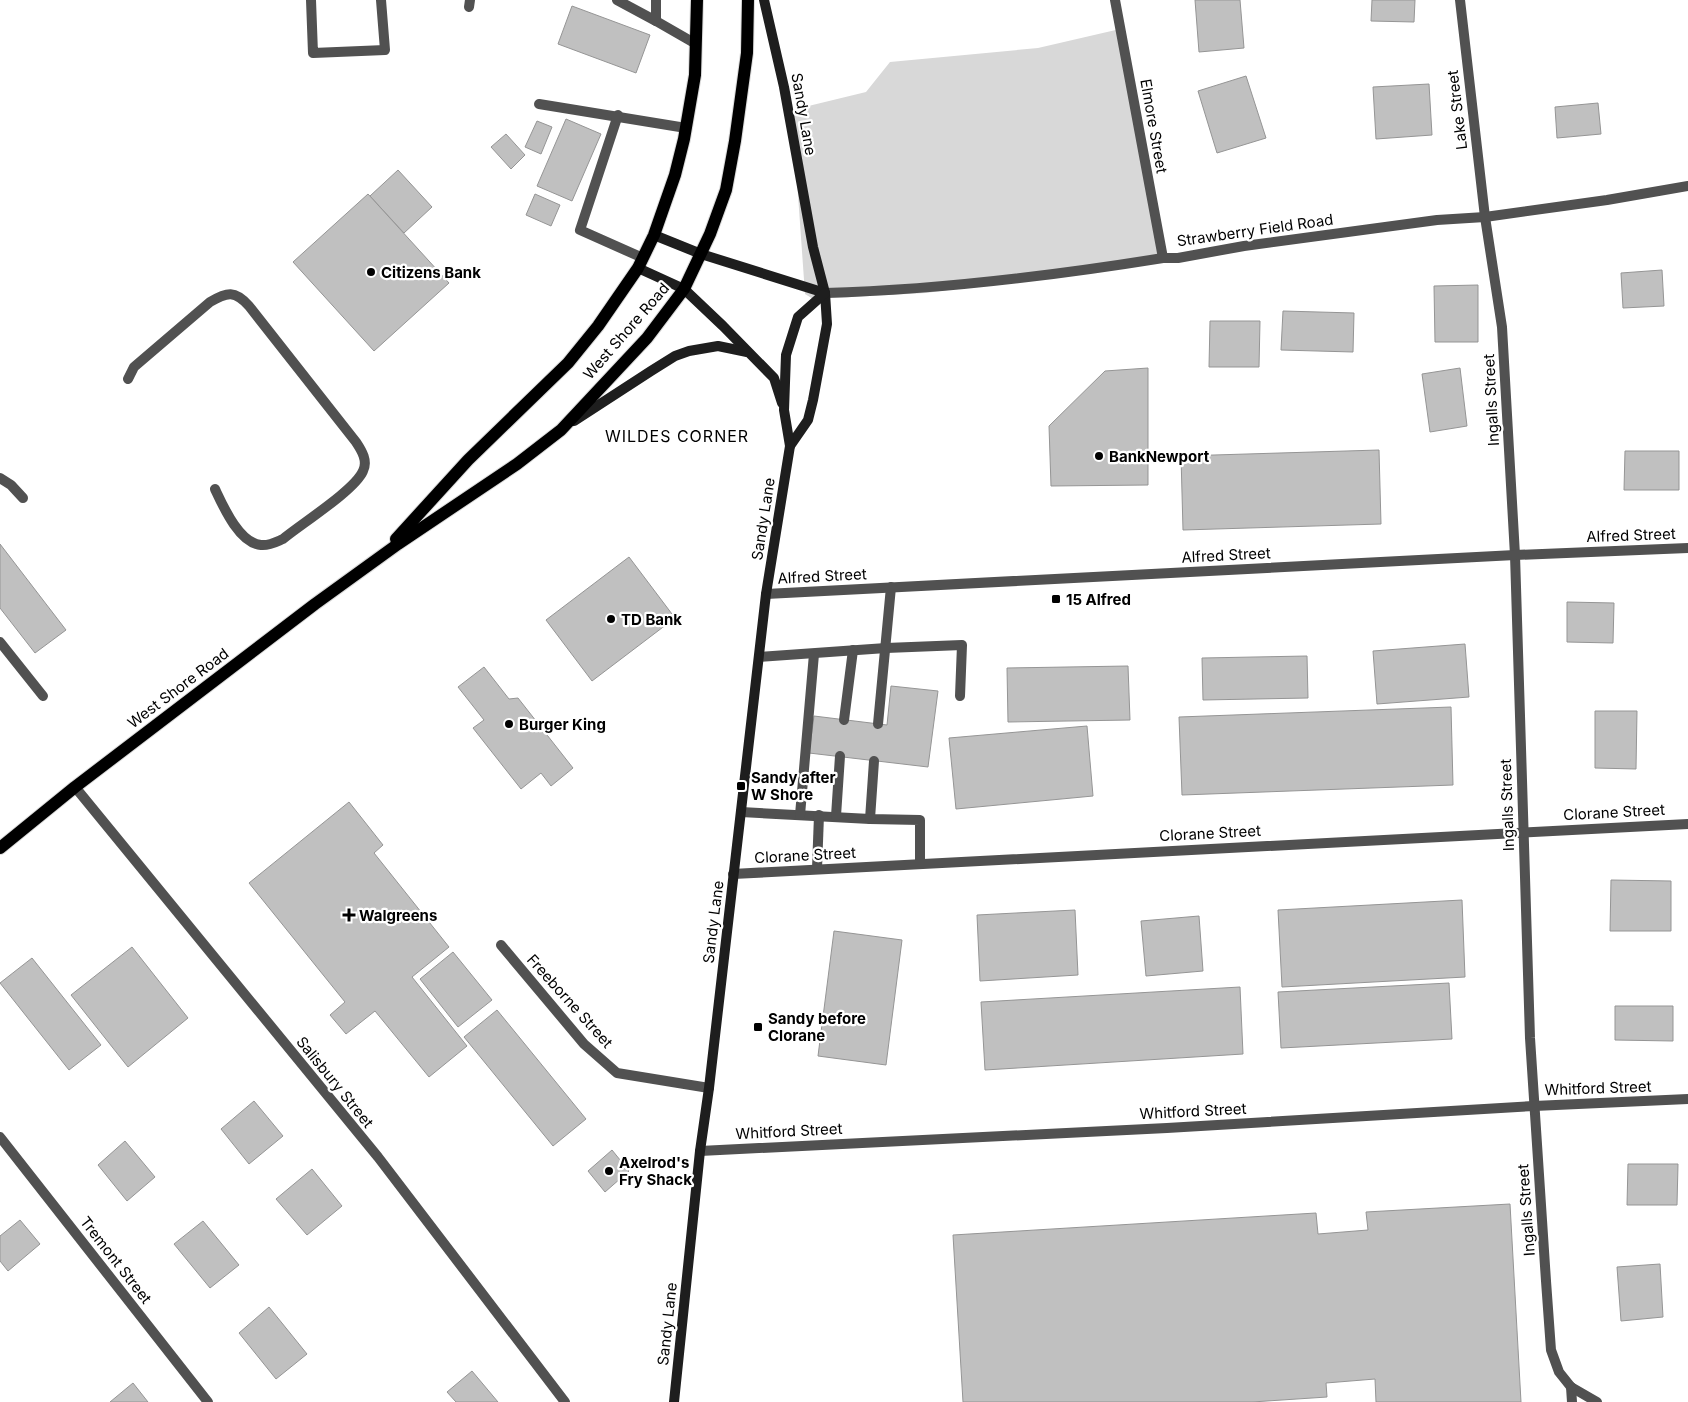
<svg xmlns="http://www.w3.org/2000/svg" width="1688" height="1402" font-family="Inter,sans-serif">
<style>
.green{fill:#d8d8d8}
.building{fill:#c0c0c0;stroke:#959595}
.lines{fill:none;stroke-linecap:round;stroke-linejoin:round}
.primary-casing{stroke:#dbdbdb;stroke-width:14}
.service{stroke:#515151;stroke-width:10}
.minor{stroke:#515151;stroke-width:10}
.tertiary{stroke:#515151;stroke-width:10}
.secondary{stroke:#1e1e1e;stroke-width:10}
.primary{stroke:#000;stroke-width:12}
.poi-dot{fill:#000;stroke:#fff;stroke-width:2}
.labels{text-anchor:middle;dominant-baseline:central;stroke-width:4.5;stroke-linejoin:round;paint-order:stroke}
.street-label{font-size:15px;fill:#000;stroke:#fff}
.poi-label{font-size:15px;font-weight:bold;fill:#000;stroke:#fff;text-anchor:start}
.neighbourhood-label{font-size:16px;letter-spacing:1px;fill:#000;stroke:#fff}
</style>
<rect width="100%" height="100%" fill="#fff"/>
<polygon class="green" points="1120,29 1164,253 1156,262 926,293 813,299 805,294 792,110 866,92 890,62 1038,48"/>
<g class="building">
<polygon points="1195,0 1240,0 1244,48 1199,52"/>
<polygon points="1372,0 1415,0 1414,22 1371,21"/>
<polygon points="572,6 650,35 636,73 558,44"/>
<polygon points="1246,76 1266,138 1217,153 1198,91"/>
<polygon points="1429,84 1432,135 1376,139 1373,87"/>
<polygon points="1598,103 1601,134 1557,138 1555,107"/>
<polygon points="566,119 601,134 572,201 537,186"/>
<polygon points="537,121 552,127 541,154 525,147"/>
<polygon points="506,134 525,155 511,169 491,147"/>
<polygon points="398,170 432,207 404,233 370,196"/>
<polygon points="368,194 449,283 374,351 293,262"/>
<polygon points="535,194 560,205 551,226 526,215"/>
<polygon points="1662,270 1664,306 1623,308 1621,273"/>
<polygon points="1478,285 1478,342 1435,342 1434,286"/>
<polygon points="1283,311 1354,313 1353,352 1281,350"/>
<polygon points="1210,321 1260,321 1259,367 1209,367"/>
<polygon points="1148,368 1148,485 1051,486 1049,426 1105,371"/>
<polygon points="1460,368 1467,426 1430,432 1422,374"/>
<polygon points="1379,450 1381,524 1183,530 1181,456"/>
<polygon points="1625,451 1679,451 1679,490 1624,490"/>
<polygon points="0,544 66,630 35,653 0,608"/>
<polygon points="629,557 675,618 592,681 546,620"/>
<polygon points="1567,602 1614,603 1613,643 1567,642"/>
<polygon points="1465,644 1469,697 1377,704 1373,651"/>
<polygon points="1307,656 1308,698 1203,700 1202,658"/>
<polygon points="1128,666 1130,720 1008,722 1007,668"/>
<polygon points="484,667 509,699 518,698 573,768 551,786 541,773 521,789 473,728 484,720 458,687"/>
<polygon points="891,686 938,691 928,767 809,753 814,716 887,725"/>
<polygon points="1451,707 1453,785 1182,795 1179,717"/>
<polygon points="1595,711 1637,711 1636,769 1595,768"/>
<polygon points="1087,726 1093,796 956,809 949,738"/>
<polygon points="349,802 383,845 374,853 449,947 412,977 467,1046 429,1077 375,1011 346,1034 330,1015 345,1002 249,883"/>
<polygon points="1611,880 1671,881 1671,931 1610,931"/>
<polygon points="1462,900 1465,977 1282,987 1278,910"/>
<polygon points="1075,910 1078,975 980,981 977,915"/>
<polygon points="1199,916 1203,971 1146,976 1141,921"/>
<polygon points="834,931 902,940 886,1065 818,1056"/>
<polygon points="132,947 188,1018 128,1067 71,995"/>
<polygon points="453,952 492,1000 458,1027 420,979"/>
<polygon points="32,958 101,1045 69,1070 0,983"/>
<polygon points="1449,983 1452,1039 1281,1048 1278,992"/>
<polygon points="1240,987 1243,1054 985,1070 981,1002"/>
<polygon points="1615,1006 1673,1006 1673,1041 1615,1040"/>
<polygon points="497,1010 586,1119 553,1146 464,1037"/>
<polygon points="254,1101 283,1136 249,1164 221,1129"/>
<polygon points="125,1141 155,1177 127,1201 98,1165"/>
<polygon points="612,1150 629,1171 605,1192 588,1171"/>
<polygon points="1628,1164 1678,1164 1677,1205 1627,1205"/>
<polygon points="312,1169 342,1206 307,1235 276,1199"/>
<polygon points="1510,1204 1521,1402 1376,1402 1375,1379 1326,1383 1327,1397 1252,1402 963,1402 953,1235 1316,1213 1318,1234 1368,1230 1366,1212"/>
<polygon points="20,1220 40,1244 8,1271 0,1261 0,1236"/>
<polygon points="203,1221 239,1265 210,1288 174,1244"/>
<polygon points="1660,1264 1663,1317 1621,1321 1617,1267"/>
<polygon points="269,1307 307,1354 276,1379 239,1333"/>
<polygon points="472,1371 498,1402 456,1402 447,1392"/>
<polygon points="133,1383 148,1402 110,1402"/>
</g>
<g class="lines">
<defs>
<g id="primary">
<polyline points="396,539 468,460 568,363 598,326 638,268 654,235 675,175 684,139 695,75 697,0"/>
<polyline points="0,848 75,787 315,604 398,544 517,464 561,430 647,338 684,289 710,234 726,190 735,141 747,53 748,0"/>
</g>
</defs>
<use href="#primary" class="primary-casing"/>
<g class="service">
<polyline points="311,0 313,53 385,50 381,0"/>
<polyline points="617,0 656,21"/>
<polyline points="656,0 656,21 696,44"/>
<polyline points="469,7 470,0"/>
<polyline points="539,104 686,128"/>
<polyline points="618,115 580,230 643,258"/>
<path d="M128 379 134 367 210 302C227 292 235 290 249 306L356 442C362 451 368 461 363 471 355 490 301 524 283 539 276 542 269 546 261 545 239 543 223 506 215 489"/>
<polyline points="0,478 11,485 23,498"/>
<polyline points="0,642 43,696"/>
<polyline points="759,657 886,648 962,645 960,696"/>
<polyline points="844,720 853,650"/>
<polyline points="878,724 891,587"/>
<polyline points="741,812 870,819 920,820 920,864"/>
<polyline points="800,815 814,654"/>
<polyline points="836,816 840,756"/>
<polyline points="870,819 874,761"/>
<polyline points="817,869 819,815"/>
<polyline points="501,945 584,1044 617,1073 709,1088"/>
<polyline points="1571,1387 1597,1402"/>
<polyline points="1571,1387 1572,1402"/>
</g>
<g class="minor">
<polyline points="1115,0 1163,258"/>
<polyline points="1460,0 1485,217 1502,327 1515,555 1530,1038 1546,1281 1551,1350 1559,1372 1571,1387"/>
<polyline points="766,594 1515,555 1688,548"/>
<polyline points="75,787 378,1157 565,1402"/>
<polyline points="733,874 1688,824"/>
<polyline points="0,1137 208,1402"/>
<polyline points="700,1151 1167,1128 1534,1106 1688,1099"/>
</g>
<path class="tertiary" d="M825 293C938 290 1051 276 1163 258H1178L1244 246 1437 220 1485 217 1607 200 1688 186"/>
<g class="secondary">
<polyline points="764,0 784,87 813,247 825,293 827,324 813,400 808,420 790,446"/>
<polyline points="654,235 701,254 825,293"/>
<polyline points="638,268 684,289 723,326 774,378 782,403"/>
<polyline points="574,421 651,371 675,356 689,351 718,346 747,352"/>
<polyline points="674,1402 700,1151 709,1088 766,594 790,446 784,410 786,355 798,317 825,293"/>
</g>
<use href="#primary" class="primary"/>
</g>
<g class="poi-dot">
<circle cx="371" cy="272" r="5"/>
<circle cx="1099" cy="456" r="5"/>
<rect x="1051" y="594" width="10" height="10" rx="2.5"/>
<circle cx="611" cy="619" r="5"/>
<circle cx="509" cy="724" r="5"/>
<rect x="736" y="781" width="10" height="10" rx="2.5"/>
<path d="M346.5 907.5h5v5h5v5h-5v5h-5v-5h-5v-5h5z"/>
<rect x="753" y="1022" width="10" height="10" rx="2.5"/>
<circle cx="609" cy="1171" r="5"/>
</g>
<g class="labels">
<g class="street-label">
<text transform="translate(1457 110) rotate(-97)">Lake Street</text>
<text transform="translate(804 114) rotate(80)">Sandy Lane</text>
<text transform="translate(1154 126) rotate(80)">Elmore Street</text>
<text transform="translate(1255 230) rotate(-8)">Strawberry Field Road</text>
<text transform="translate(626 331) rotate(-49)">West Shore Road</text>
<text transform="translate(1491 400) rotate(-93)">Ingalls Street</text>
<text transform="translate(763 519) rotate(-81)">Sandy Lane</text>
<text transform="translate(1631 535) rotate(-2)">Alfred Street</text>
<text transform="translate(1226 555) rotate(-3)">Alfred Street</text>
<text transform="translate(822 576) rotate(-3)">Alfred Street</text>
<text transform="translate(178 688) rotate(-37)">West Shore Road</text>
<text transform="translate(1507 805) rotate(-92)">Ingalls Street</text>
<text transform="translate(1614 812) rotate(-3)">Clorane Street</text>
<text transform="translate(1210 833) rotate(-3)">Clorane Street</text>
<text transform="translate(805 855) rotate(-3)">Clorane Street</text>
<text transform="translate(713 922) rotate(-83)">Sandy Lane</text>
<text transform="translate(570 1001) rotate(48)">Freeborne Street</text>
<text transform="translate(335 1082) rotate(51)">Salisbury Street</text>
<text transform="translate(1598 1088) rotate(-2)">Whitford Street</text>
<text transform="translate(1193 1111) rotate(-3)">Whitford Street</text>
<text transform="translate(789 1131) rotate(-3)">Whitford Street</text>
<text transform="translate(1526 1210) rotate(-94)">Ingalls Street</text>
<text transform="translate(116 1260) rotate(52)">Tremont Street</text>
<text transform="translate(667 1324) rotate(-84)">Sandy Lane</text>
</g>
<g class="poi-label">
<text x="381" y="272">Citizens Bank</text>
<text x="1109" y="456">BankNewport</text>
<text x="1066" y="599">15 Alfred</text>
<text x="621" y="619">TD Bank</text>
<text x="519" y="724">Burger King</text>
<text x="751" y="777">Sandy after<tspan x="751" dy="17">W Shore</tspan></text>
<text x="359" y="915">Walgreens</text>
<text x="768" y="1018">Sandy before<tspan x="768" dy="17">Clorane</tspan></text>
<text x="619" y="1162">Axelrod's<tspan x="619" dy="17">Fry Shack</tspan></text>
</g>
<g class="neighbourhood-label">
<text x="677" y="436">WILDES CORNER</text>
</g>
</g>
</svg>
